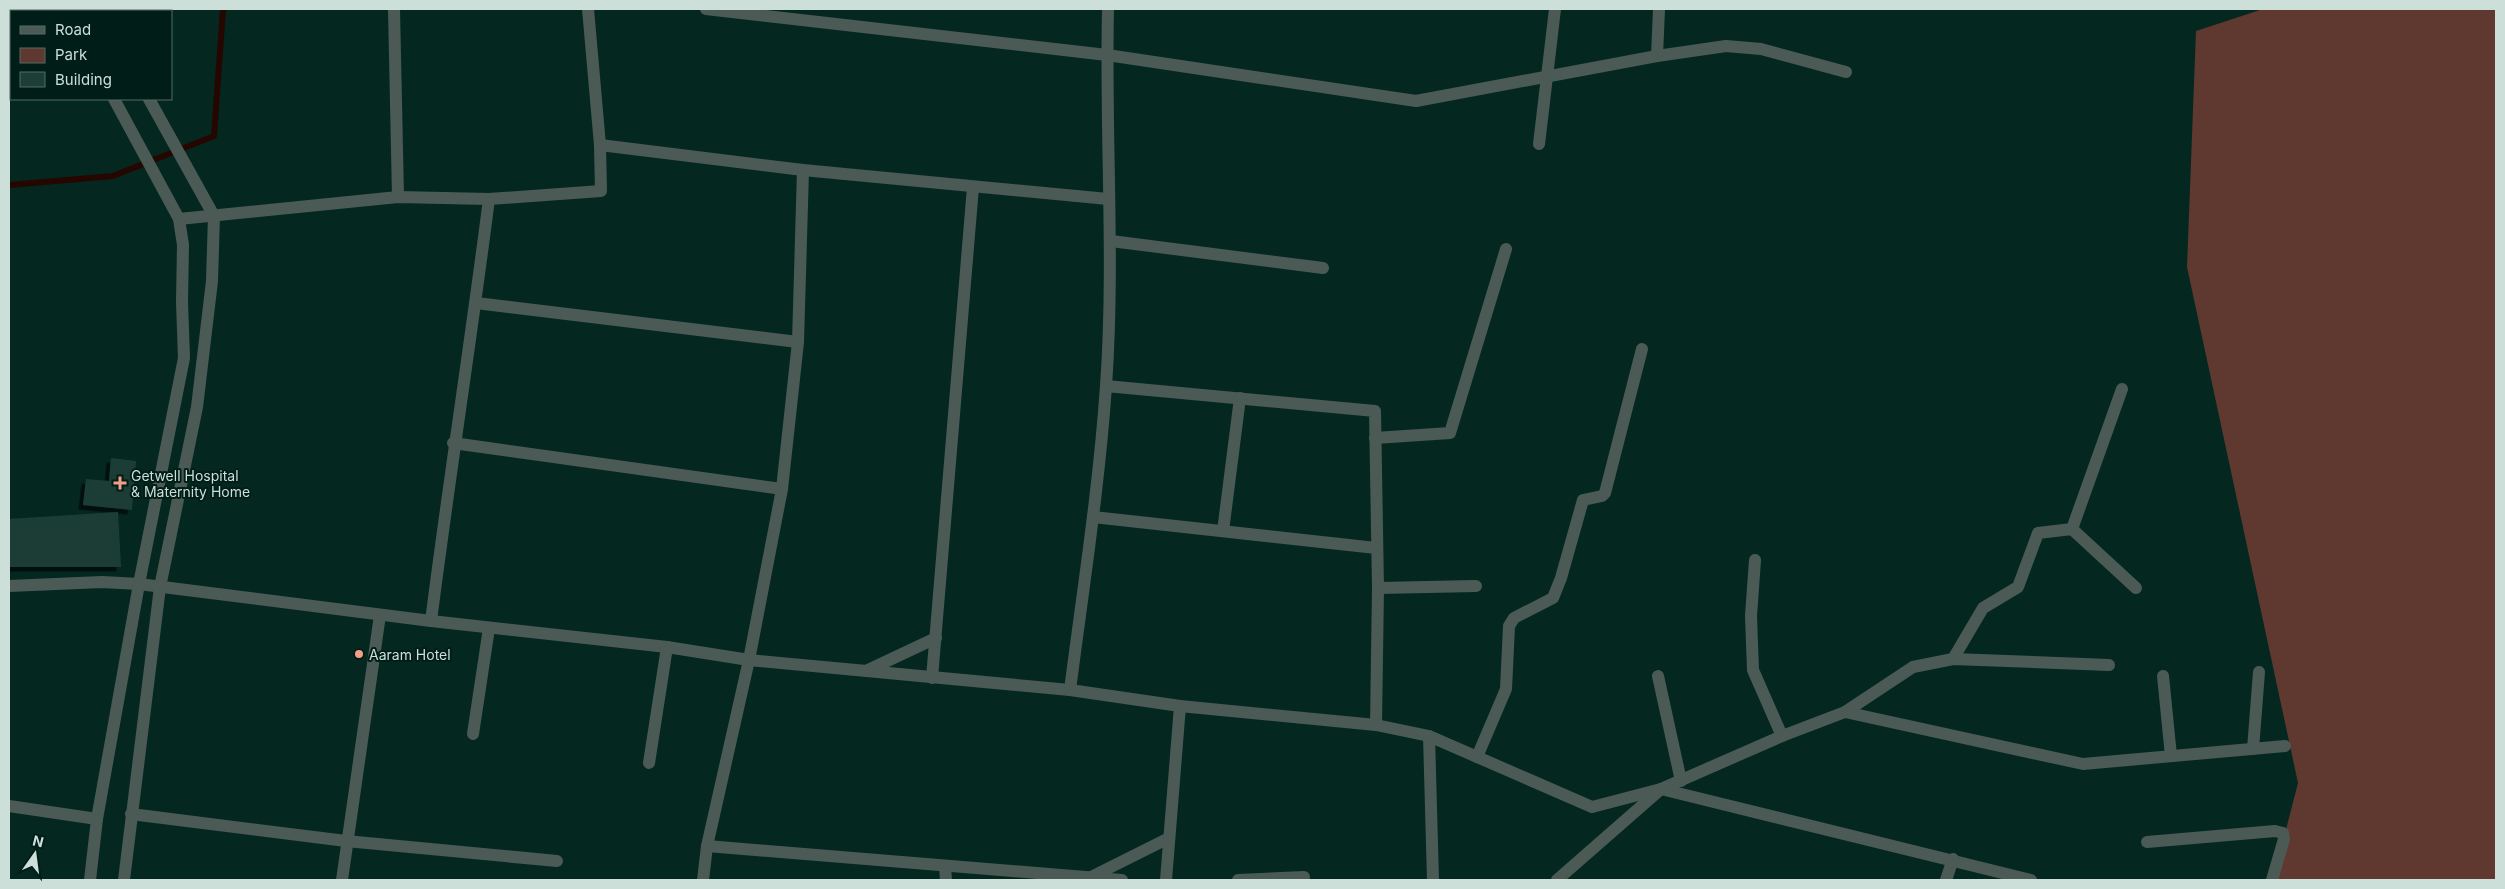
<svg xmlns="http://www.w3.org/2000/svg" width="2505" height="889" font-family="Inter,sans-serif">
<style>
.green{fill:#5f392f}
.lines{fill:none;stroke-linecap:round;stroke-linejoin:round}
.stream{stroke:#260601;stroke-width:6}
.building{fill:#1c3e36;filter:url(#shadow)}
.minor{stroke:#4c5a56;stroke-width:12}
.poi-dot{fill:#f49e88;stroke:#001e17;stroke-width:2}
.labels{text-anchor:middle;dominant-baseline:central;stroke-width:4;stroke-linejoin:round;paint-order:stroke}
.poi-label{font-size:14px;fill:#ccdfd9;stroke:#001e17;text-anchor:start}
</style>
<defs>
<filter id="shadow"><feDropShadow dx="-4.5" dy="4.5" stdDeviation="0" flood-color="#0009"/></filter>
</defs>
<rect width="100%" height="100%" fill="#042820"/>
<polygon class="green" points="2263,9 2496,9 2496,880 2273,880 2298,783 2187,267 2196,31"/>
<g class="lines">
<polyline class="stream" points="9,185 113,176 214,136 223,9"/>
</g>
<g class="building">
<polygon points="111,458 136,461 132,510 83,505 86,479 109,481"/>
<polygon points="118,512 121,567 9,567 9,519"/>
</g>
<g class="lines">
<g class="minor">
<polyline points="62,9 64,11"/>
<polyline points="98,9 99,11"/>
<polyline points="394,9 398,197"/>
<polyline points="706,9 1107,55 1416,101 1657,56 1726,46 1761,49 1846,72"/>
<polyline points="17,11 21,9"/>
<polyline points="1657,56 1659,9"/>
<polyline points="1539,144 1555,9"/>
<polyline points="600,145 803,170 1108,199"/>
<polyline points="179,219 398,197 489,199 601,191 600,145 588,9"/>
<polyline points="1111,241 1323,268"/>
<polyline points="476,303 798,342"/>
<polyline points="1106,386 1375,411 1378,588 1376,725"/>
<polyline points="1375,438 1450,433 1506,249"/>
<polyline points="453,443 782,489"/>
<polyline points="1093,517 1376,548"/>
<polyline points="2072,529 2122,389"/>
<polyline points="1223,531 1240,398"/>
<polyline points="1755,560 1751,616 1753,670 1782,736"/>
<polyline points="9,586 102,582 139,584 431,621 667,647 749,660 1070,690 1180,706 1376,725 1429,736 1592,807 1661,789 2031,880"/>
<polyline points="1378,588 1476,586"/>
<path d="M431 621C449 480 471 340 489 199"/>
<polyline points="1953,659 1983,608 2018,587 2038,533 2072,529 2136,588"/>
<polyline points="866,671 936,638"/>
<polyline points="1658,676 1681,781"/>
<polyline points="2163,676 2171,756"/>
<polyline points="932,678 973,187"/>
<path d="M1070 690C1083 589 1099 488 1106 386 1115 260 1105 135 1108 9"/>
<polyline points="1845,712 2083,764 2285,746"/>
<polyline points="473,734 489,628"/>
<polyline points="1429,736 1433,880"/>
<polyline points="2253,749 2259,672"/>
<polyline points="1477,757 1506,689 1509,626 1514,618 1553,598 1561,578 1583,500 1602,496 1605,493 1642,349"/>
<polyline points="649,763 667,647"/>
<polyline points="9,806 97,819"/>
<polyline points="131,814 346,841 557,861"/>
<polyline points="2147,842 2275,831 2283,833 2284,839 2272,880"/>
<polyline points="707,846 1122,880"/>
<polyline points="945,866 946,880"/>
<polyline points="1089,878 1169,838"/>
<polyline points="90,880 97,819 139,584 184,358 182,302 183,245 179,219 114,99"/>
<polyline points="124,880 160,587 197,407 212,281 214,216 149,99"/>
<polyline points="342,880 380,615"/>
<polyline points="703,880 707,846 749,660 782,489 798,342 803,170"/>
<polyline points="1166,880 1180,706"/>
<polyline points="1238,880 1304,877"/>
<polyline points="1557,880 1661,789 1782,736 1845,712 1913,667 1953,659 2109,665"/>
<polyline points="1946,880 1953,859"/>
</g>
</g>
<g class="poi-dot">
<path d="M117.5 475.5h5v5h5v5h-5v5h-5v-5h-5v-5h5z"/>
<circle cx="359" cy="654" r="5"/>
</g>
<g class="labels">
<g class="poi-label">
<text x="131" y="475">Getwell Hospital<tspan x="131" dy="16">&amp; Maternity Home</tspan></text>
<text x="369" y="654">Aaram Hotel</text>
</g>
</g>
<rect width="2505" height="889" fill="none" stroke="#ccdfd9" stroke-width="20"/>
<rect x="10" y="10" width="162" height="90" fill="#001e17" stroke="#526b65"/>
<rect x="20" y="26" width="25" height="8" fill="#4c5a56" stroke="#526b65"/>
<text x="55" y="35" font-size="15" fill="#ccdfd9">Road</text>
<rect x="20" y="48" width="25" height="15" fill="#5f392f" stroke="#526b65"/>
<text x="55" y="60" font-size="15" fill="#ccdfd9">Park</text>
<rect x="20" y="72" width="25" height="15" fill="#1c3e36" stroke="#526b65"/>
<text x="55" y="85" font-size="15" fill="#ccdfd9">Building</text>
<g transform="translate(35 854) rotate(14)" stroke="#001e17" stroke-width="4" paint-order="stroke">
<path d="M0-4L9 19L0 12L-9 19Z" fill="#ccdfd9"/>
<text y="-8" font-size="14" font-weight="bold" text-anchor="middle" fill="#ccdfd9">N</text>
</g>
</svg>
